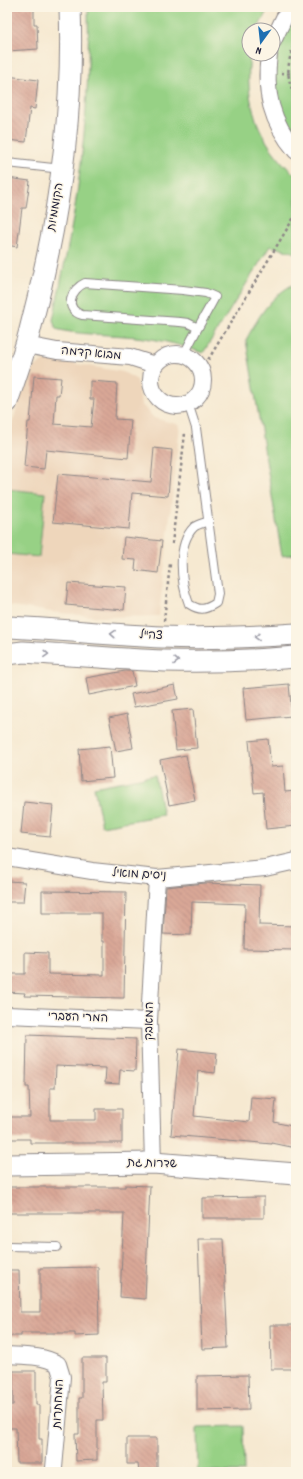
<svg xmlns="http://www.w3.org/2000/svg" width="303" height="1479" font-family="Dekko,'Playpen Sans Hebrew',sans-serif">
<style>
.built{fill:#eed6bb}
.green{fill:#97d185;stroke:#5c7a60}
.building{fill:url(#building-back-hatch)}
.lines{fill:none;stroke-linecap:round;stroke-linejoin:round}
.service-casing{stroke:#8c8686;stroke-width:10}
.minor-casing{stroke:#8c8686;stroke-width:18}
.tertiary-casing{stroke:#8c8686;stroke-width:23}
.path{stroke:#8c8686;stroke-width:2.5;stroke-dasharray:3 3;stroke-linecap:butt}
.service{stroke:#fff;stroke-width:8}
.minor{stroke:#fff;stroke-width:16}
.tertiary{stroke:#fff;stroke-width:21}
.oneway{stroke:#9c9ca7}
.labels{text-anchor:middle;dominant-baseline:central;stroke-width:3;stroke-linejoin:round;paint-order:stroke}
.street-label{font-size:12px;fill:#22223b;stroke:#fcf5e5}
</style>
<defs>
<pattern id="building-back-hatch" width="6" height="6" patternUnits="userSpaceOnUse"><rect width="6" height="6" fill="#d9a797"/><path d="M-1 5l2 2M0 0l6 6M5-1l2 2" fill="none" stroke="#ba8f83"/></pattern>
</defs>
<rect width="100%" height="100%" fill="#fcf5e5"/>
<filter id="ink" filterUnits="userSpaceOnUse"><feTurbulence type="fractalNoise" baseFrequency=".025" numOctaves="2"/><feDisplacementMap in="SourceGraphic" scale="8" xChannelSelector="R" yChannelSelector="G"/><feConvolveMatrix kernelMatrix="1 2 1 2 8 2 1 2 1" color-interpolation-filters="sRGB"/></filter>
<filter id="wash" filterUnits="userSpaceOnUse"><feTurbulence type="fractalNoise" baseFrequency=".012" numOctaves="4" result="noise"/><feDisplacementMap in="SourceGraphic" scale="16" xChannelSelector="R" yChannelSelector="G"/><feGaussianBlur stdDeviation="0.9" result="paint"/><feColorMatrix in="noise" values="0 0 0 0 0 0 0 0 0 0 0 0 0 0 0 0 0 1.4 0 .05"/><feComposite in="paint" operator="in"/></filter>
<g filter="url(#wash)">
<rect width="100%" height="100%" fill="#f6e9d1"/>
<polygon class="built" points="48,359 123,372 137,380 141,404 154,418 180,425 159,616 101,617 51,612 7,605 7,440 26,378 34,367"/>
<g class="green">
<path d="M88 7H269L257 30H249V54H250C244 104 258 142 296 176V253L270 246 203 353C176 343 153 338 125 336 102 334 78 335 56 329L53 320C60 285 68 249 74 213 85 145 90 76 88 7Z"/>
<path d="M296 15V139C269 98 267 56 296 15Z"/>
<path d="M296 283V554L282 556 246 340C259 316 270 296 296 283Z"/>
<polygon points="7,489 45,493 39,557 7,554"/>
<polygon points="155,775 163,815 102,826 94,787"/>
<polygon points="243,1426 244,1472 198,1472 197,1427"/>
</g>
<g id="blocks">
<g class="building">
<polygon points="7,7 34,7 34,24 37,24 38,49 7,51"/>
<polygon points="7,76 38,80 35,109 30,108 26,142 7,140"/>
<polygon points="7,178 30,181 26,208 22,208 17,247 7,245"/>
<polygon points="34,376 61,378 59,395 56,395 54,424 91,427 94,399 90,399 90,381 117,383 115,419 131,420 128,458 46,450 44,469 24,467 28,422 30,422"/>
<polygon points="154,448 172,450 168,496 132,493 129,529 53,522 58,474 151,482"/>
<polygon points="124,537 162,541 158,573 135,570 136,560 122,559"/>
<polygon points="68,583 126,587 124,610 66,605"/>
<polygon points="125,671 132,671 135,686 89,695 86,678"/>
<polygon points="289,684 292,716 246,720 243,688"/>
<polygon points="175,685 178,699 134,707 131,694"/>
<polygon points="193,709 197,748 176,750 172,711"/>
<polygon points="127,714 133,748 116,751 109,718"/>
<polygon points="268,739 271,767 283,766 285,792 296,791 296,826 266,829 263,792 254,793 249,741"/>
<polygon points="110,746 113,778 81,781 79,749"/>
<polygon points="186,755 195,800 169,805 160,760"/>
<polygon points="24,802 53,805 50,837 21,834"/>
<polygon points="7,881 25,882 23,902 7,902"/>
<polygon points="205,883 260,885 259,925 296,926 296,950 244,949 245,904 192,902 191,935 163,934 166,887"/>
<polygon points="42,891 126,892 124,998 24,996 25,993 7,992 7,974 25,974 25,952 48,953 48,974 104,975 104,941 102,941 102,913 42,913"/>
<polygon points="27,1035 136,1039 135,1071 120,1070 119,1084 105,1083 106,1068 56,1066 55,1088 50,1088 50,1120 96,1120 96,1109 122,1109 122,1143 30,1143 30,1139 7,1139 7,1117 30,1117 29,1087 26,1087"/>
<polygon points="179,1049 217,1053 215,1073 198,1071 194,1116 249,1122 251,1097 276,1099 274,1122 296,1127 296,1148 272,1143 272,1144 171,1135"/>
<polygon points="125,1185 150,1186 145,1299 120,1297 124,1213 9,1213 9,1187 125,1187"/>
<polygon points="264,1197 264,1218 202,1218 202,1198"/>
<polygon points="198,1239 223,1239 228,1348 202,1349"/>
<polygon points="98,1267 99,1335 75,1336 75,1333 21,1333 21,1336 7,1336 7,1270 19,1270 20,1312 40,1312 40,1268"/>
<polygon points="270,1325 296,1325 296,1369 271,1369"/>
<polygon points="82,1358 106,1358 106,1382 102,1382 103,1420 97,1420 97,1460 76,1461 75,1434 79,1434 79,1398 82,1398"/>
<polygon points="13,1371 36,1371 36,1405 39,1405 39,1439 42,1439 42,1463 17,1463 16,1428 9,1428 8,1405 13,1405"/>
<polygon points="248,1375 249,1410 197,1411 197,1376"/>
<polygon points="127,1438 157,1438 157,1472 139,1472 138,1464 127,1464"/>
</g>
</g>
</g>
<g filter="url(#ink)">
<use href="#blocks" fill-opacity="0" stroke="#8c8686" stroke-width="1"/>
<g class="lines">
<defs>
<g id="service">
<polyline points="7,163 62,169"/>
<path d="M184 355C193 335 205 316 215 297L206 293 183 290 85 283C71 289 63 309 82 315L180 322 188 323 198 328"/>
<path d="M188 403 196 428 218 594 216 603C205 610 200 611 189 604 181 583 176 545 194 527 198 524 204 523 209 521"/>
<polyline points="7,1246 57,1247"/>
</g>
<g id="minor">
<polyline points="273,41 284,18 293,7"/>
<path d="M269 54C264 92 271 122 296 151"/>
<polyline points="26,345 57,351 130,357 155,365"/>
<circle cx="177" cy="380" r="26"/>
<polyline points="7,857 92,871 157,878 265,868 296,861"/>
<polyline points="7,1015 149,1021"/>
<polyline points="153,1163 149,1021 157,878"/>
<path d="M7 1355C25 1356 42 1355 58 1364L62 1377 54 1468 53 1472"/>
</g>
<g id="tertiary">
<path d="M7 402C15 378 24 354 30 330 58 225 74 116 70 7"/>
<path d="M7 627C59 629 110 635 162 637 207 639 251 637 296 634"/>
<path d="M7 654 23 652C70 655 118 659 165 661 209 662 252 661 296 657"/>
<polyline points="7,1165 153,1163 296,1174"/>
</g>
</defs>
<use href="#service" class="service-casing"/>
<use href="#minor" class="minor-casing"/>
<use href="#tertiary" class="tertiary-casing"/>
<g class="path">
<path d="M296 40C288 58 284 79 296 96"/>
<polyline points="281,73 296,74"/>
<polyline points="202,370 296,214"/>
<polyline points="172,544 185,433"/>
<polyline points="164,621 170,564"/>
</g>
<use href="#service" class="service"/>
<use href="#minor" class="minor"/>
<use href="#tertiary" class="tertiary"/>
</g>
<defs><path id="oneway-chevron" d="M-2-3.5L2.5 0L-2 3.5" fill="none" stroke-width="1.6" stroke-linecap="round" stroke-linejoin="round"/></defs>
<g class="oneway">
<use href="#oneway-chevron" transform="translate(113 634) rotate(-176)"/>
<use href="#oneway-chevron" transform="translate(257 637) rotate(178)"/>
<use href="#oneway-chevron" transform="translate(46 654) rotate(3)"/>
<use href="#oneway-chevron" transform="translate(176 661) rotate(1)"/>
</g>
</g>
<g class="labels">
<g class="street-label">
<text transform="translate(56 207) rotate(-80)">הקוממיות</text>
<text transform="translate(91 354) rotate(5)">מבוא קדמה</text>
<text transform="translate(151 636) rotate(3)">צה"ל</text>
<text transform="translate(139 875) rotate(3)">ניסים מואיל</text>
<text transform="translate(78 1018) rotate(2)">המרי העברי</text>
<text transform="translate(150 1021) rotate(-89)">המאבק</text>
<text transform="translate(152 1164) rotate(2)">שדרות גת</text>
<text transform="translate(59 1404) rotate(-87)">המחתרות</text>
</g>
</g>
<rect width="303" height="1479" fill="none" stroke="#fcf5e5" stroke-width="24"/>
<g transform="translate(261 42) rotate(195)"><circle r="19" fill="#fcf5e5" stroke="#a5a1a1"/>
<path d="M0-3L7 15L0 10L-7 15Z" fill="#1f6fb2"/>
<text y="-6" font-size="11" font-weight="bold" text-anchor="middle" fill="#22223b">N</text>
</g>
</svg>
